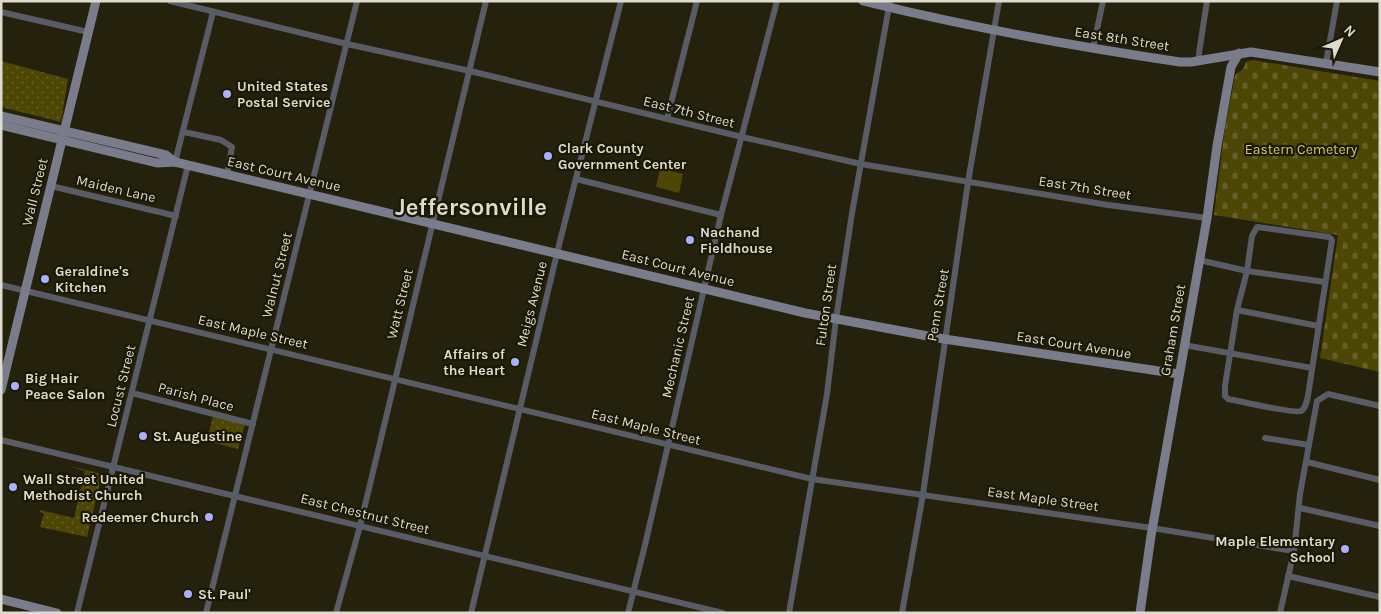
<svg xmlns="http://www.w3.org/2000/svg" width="1381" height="614" font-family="Karla,sans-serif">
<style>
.grass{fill:url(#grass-dots)}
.cemetery{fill:url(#cemetery-stones)}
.pitch{fill:#4d4605}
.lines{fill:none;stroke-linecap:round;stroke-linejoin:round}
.street{stroke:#5a5c65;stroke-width:6}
.secondary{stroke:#7a7c8c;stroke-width:9}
.poi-dot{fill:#aab0fc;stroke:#1b1905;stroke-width:2}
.labels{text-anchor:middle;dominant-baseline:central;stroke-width:4.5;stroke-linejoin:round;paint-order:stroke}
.street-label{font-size:14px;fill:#dcdbce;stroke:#1b1905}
.poi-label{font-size:14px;font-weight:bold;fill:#dcdbce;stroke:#1b1905;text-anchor:start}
.park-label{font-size:14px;fill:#d4c864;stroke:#1b1905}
.town-label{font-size:24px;font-weight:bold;fill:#dcdbce;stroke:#1b1905}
</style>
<defs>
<pattern id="grass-dots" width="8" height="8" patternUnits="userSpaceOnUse" patternTransform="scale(1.25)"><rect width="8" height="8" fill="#4d4605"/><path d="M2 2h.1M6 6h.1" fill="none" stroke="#666028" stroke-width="1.8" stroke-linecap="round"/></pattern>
<pattern id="cemetery-stones" width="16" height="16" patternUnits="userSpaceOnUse" patternTransform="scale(1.25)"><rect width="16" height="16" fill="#4d4605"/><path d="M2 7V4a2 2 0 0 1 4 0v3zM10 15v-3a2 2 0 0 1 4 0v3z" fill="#666028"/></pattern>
</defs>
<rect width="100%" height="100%" fill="#24220d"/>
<g class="grass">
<polygon points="1,61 68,79 61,122 1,107"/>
<polygon points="213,416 245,424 238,449 207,441"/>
<polygon points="66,465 102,474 87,537 40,527 44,513 40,512 40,510 74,518 85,471"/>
</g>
<polygon class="cemetery" points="1253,60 1380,81 1380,372 1320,358 1338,235 1214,215 1224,134 1235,75 1243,69 1246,62"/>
<polygon class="pitch" points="660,168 683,174 679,193 656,187"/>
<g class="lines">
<g class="street">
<polyline points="170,1 347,44 470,71 742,137 861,164 1108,205 1207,218"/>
<polyline points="1,12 88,32"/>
<polyline points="1093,48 1103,1"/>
<polyline points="1199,60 1199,53 1207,1"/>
<polyline points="1326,63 1337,1"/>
<polyline points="667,119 697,1"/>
<polyline points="184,132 221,140 232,147 227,175"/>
<polyline points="175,162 213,12"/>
<polyline points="576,179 721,215"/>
<polyline points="51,186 176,216"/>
<path d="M1257 227 1329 237 1332 240 1309 389C1308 395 1307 408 1301 411 1293 414 1240 401 1228 399L1225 396V386L1237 310 1247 271 1252 236Z"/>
<polyline points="1199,260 1247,271 1325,282"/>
<polyline points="1,285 812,479 1152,528 1294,551"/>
<polyline points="1237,310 1318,326"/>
<polyline points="1184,345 1312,368"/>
<polyline points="132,393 253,424"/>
<polyline points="1265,438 1309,445"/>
<polyline points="1,440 723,613"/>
<polyline points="1307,462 1380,480"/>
<polyline points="1300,508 1380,526"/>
<polyline points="1288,576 1380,597"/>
<polyline points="77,613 188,165"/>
<polyline points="206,613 357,1"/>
<polyline points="336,613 360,526 486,1"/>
<polyline points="471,613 560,241 621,1"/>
<polyline points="628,613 645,545 721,215 777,1"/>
<polyline points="789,613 827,394 836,319 852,213 890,1"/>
<polyline points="902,613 923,494 968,182 999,1"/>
<polyline points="1280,613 1294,551 1300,494 1317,401 1328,394 1380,406"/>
</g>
<g class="secondary">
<path d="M863 1C967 27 1073 46 1180 62H1191L1251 52 1380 72"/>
<polyline points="1,116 166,155 175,162"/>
<polyline points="1,125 157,163 175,162 805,313 944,339 1179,374"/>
<polyline points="1,390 96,1"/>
<polyline points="1,599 57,613"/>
<polyline points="1140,613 1151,536 1207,218 1217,146 1231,67 1239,53"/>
</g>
</g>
<g class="poi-dot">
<circle cx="227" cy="94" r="5"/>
<circle cx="548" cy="156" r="5"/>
<circle cx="690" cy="240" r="5"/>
<circle cx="45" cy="279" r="5"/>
<circle cx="515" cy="362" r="5"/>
<circle cx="15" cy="386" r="5"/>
<circle cx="143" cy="436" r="5"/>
<circle cx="13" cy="487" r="5"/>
<circle cx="209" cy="517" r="5"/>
<circle cx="1345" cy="549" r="5"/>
<circle cx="188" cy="594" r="5"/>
</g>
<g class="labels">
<g class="street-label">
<text transform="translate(1122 39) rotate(9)">East 8th Street</text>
<text transform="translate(689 112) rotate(14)">East 7th Street</text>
<text transform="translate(284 174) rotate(13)">East Court Avenue</text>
<text transform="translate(1085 188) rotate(9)">East 7th Street</text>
<text transform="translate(116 189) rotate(13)">Maiden Lane</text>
<text transform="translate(35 192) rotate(-76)">Wall Street</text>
<text transform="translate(678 268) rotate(14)">East Court Avenue</text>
<text transform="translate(277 275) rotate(-76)">Walnut Street</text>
<text transform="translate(400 304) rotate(-76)">Watt Street</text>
<text transform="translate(532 304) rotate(-76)">Meigs Avenue</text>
<text transform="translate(826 305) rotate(-82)">Fulton Street</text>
<text transform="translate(938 305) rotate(-80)">Penn Street</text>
<text transform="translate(1173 330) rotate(-80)">Graham Street</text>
<text transform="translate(253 332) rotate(13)">East Maple Street</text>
<text transform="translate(1074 345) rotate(9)">East Court Avenue</text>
<text transform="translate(678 347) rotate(-77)">Mechanic Street</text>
<text transform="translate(121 386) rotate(-76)">Locust Street</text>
<text transform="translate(196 397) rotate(15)">Parish Place</text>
<text transform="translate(646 427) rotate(14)">East Maple Street</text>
<text transform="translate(1043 499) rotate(8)">East Maple Street</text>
<text transform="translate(365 514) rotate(14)">East Chestnut Street</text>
</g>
<g class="poi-label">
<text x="237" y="86">United States<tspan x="237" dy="16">Postal Service</tspan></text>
<text x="558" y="148">Clark County<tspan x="558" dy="16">Government Center</tspan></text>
<text x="700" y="232">Nachand<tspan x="700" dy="16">Fieldhouse</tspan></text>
<text x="55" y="271">Geraldine's<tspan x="55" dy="16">Kitchen</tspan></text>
<text x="505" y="354" text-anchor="end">Affairs of<tspan x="505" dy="16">the Heart</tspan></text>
<text x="25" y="378">Big Hair<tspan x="25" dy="16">Peace Salon</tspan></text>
<text x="153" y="436">St. Augustine</text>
<text x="23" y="479">Wall Street United<tspan x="23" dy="16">Methodist Church</tspan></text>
<text x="199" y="517" text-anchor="end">Redeemer Church</text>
<text x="1335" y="541" text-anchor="end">Maple Elementary<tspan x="1335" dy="16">School</tspan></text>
<text x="198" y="594">St. Paul'</text>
</g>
<g class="park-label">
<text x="1301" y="149">Eastern Cemetery</text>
</g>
<g class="town-label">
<text x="471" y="207">Jeffersonville</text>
</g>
</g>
<rect width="1381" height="614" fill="none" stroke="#dcdbce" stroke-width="5"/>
<g transform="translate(1341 40) rotate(45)" stroke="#1b1905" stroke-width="4" paint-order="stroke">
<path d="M0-4L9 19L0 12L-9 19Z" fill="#dcdbce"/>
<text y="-8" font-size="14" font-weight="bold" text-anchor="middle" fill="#dcdbce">N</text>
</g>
</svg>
